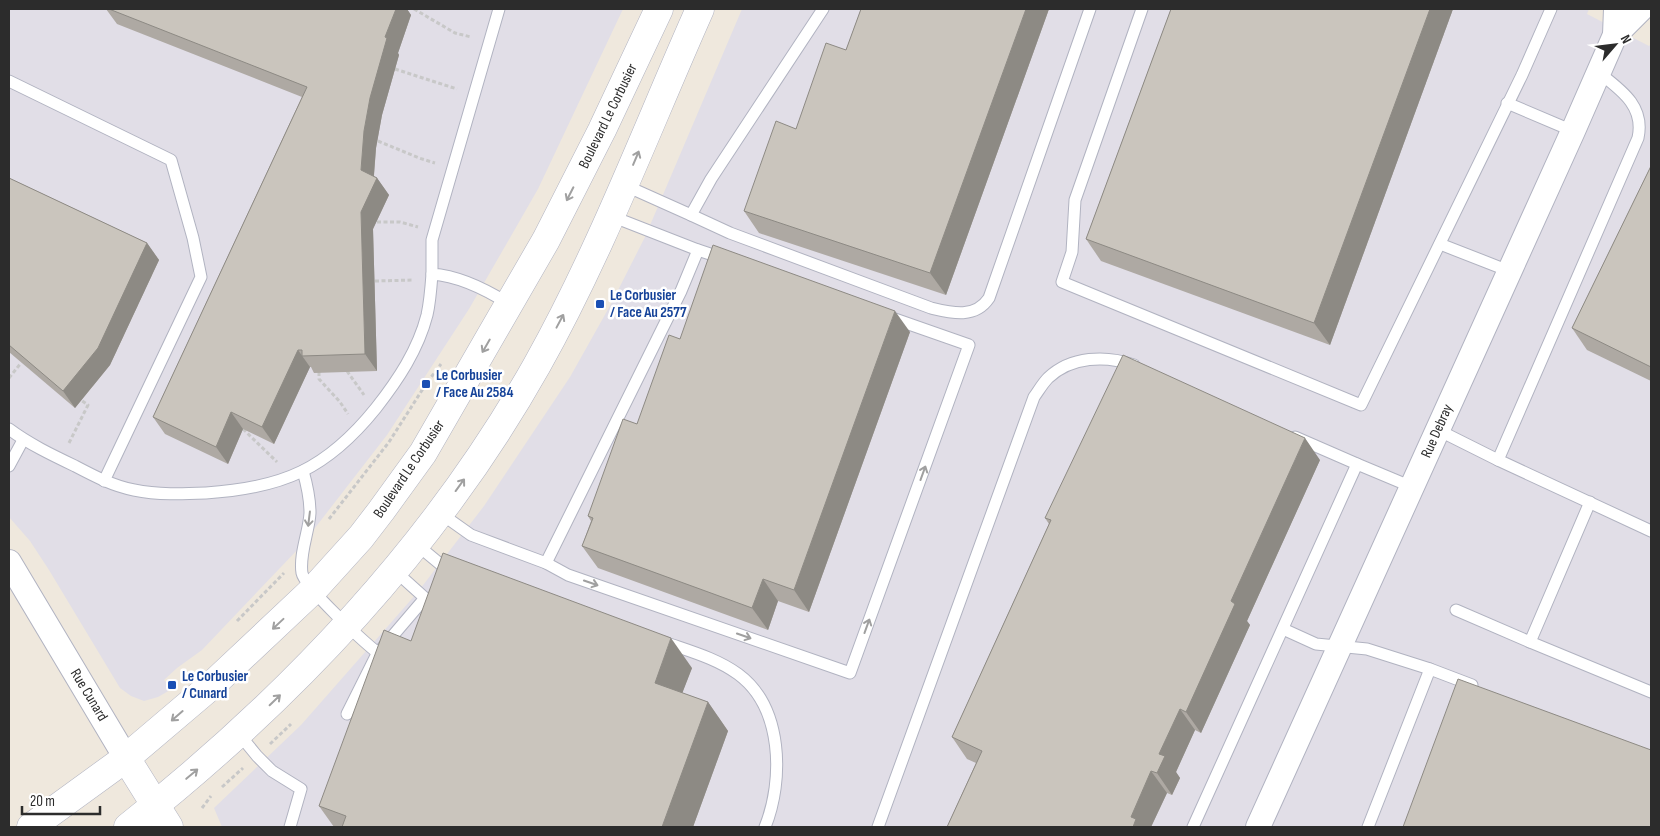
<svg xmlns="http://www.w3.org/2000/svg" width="1660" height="836" font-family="'Sofia Sans Condensed',sans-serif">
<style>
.industrial{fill:#e1dee7}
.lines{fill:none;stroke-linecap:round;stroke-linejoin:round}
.service-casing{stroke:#b1b3c1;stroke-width:13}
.minor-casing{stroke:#b1b3c1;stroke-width:26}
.tertiary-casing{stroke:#b1b3c1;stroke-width:29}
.path{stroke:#c8c8c8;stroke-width:3;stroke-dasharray:4 2.5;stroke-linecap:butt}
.service{stroke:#fff;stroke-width:11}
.minor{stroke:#fff;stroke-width:24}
.tertiary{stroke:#fff;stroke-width:28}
.wall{fill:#aea9a3}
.shaded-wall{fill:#8d8a84}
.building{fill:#cac5bd;stroke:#8d8a84}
.oneway{stroke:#a0a0a0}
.transit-dot{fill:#1a4fb4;stroke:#fff;stroke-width:2}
.labels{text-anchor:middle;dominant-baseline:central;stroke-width:5;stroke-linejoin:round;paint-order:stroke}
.street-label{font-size:15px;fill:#2c2c2c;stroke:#fff}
.transit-label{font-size:15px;font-weight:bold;fill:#164399;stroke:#fff;text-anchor:start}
</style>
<rect width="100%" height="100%" fill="#efe8dd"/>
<g class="industrial">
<polygon points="9,9 623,9 538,189 469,309 387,435 301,546 202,650 177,668 164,680 172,689 158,697 144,701 131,696 120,688 49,570 30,541 9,517"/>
<polygon points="742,9 1589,9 1587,14 1649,46 1651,44 1651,827 222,827 214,808 301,725 417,593 484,506 570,377 611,304 645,237"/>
</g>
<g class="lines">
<defs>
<g id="service">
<path d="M499 9 432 240V274C459 276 487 290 509 304"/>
<polyline points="1142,9 1075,200 1072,252 1062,282 1361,405 1522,75 1551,9"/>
<polyline points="9,81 171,160 193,238 201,277 104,481"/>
<polyline points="1507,103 1573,131"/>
<polyline points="624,185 691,215 711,179 823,9"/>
<path d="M691 215 730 233 931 308C952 313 975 319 989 298L1090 9"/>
<polyline points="1440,244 1509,271"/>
<polyline points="698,250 725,259"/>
<path d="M9 429C29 444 52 455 75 466 94 476 113 486 134 490 158 495 183 494 206 493 283 488 327 469 376 408 398 380 418 350 427 315 430 302 431 288 432 274"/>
<path d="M1438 430 1498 460 1638 138C1645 106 1621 90 1598 72"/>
<polyline points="1295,437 1357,464"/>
<polyline points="1498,460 1651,531"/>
<polyline points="9,466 23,440"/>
<path d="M303 471C307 485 310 498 310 513 309 532 299 554 302 573 305 588 364 642 378 653L425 598 395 571"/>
<polyline points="440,513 471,535 546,563 681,291 698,250 611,216"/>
<polyline points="416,544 451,573"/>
<polyline points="546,563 568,575 850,673 969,345 889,317"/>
<polyline points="1456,610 1530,642 1590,502"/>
<polyline points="1283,629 1316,644 1367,649 1430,669 1472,685"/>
<path d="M664 642C689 651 716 658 738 674 783 707 784 780 765 827"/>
<polyline points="1530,642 1651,692"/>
<polyline points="347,714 377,654"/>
<polyline points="239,734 257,756 272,771 301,789 290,827"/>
<path d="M878 827 1034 397C1039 390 1043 383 1048 378 1071 356 1106 355 1134 365"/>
<polyline points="1193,827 1357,464 1412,487"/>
<polyline points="1368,827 1430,669"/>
</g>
<g id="minor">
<polyline points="1615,35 1641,9"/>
<polyline points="9,562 126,758"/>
<polyline points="1258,827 1573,131 1615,35 1616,9"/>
</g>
<g id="tertiary">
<polyline points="126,758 169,827"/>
<polyline points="31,827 126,758 212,685 313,590 361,537 381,511 423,453 546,240 602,130 659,9"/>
<path d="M128 827C291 698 434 548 537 365 601 251 647 128 700 9"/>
</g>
</defs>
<use href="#service" class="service-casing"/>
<use href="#minor" class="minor-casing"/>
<use href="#tertiary" class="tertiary-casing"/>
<g class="path">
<polyline points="414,9 455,33 471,37"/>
<polyline points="395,69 457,89"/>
<polyline points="378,141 419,158 435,163"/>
<polyline points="377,222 400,222 418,227"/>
<polyline points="375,281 414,280"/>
<polyline points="347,371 364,395"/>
<polyline points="319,372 319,379 340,402 348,414"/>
<polyline points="9,378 21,363"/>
<polyline points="243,429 277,462"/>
<polyline points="69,443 88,405 81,400"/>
<polyline points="329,519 389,442 426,384 441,364"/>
<polyline points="237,621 284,573"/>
<polyline points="270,744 291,724"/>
<polyline points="222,787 243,768"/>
<polyline points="202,808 211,796"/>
</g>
<use href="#service" class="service"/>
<use href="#minor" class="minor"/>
<use href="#tertiary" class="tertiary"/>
</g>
<g class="wall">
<polygon points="106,9 407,9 411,15 398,53 399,55 382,115 376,148 374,176 377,178 389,195 373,229 377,371 314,373 311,367 310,367 274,444 243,429 228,464 165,434 153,417 302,97 117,24"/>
<polygon points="861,9 1049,9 946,295 759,233 744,211 846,50"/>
<polygon points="1171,9 1453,9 1330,345 1101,261 1086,239"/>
<polygon points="1651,166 1651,381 1587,350 1572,328"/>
<polygon points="9,178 147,243 159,260 110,365 75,408 9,352"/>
<polygon points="910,332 809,612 778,601 768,630 598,568 582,546 591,521 588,516 637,424 680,339"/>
<polygon points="1320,460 1247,621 1250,625 1201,733 1195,730 1176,772 1180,778 1172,795 1167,793 1151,827 947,827 976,763 967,759 952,737 1049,524 1045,518"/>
<polygon points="411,641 692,668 682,693 708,702 728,731 693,827 334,827 319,806"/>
</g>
<g class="shaded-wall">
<polygon points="396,9 407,9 411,15 398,53 399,55 382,115 376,148 373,186 377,178 389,195 373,229 377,371 365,354 361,212 361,170 364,131 370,98 385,37"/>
<polygon points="1026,9 1049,9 946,295 930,273"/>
<polygon points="1430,9 1453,9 1330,345 1314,323"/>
<polygon points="147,243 159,260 110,365 75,408 63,391"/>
<polygon points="895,311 910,332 809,612 794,590"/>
<polygon points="298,350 310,367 274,444 262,427"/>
<polygon points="231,412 243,429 228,464 216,447"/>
<polygon points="1305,438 1320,460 1247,621 1250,625 1201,733 1186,712 1231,601"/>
<polygon points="763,579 778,601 768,630 752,608"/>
<polygon points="671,638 692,668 675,712 655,683"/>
<polygon points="708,702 728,731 693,827 662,827"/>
<polygon points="1180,709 1195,730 1176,772 1180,778 1172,795 1157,773 1159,754"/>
<polygon points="1151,771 1167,793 1151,827 1133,827 1131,817"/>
</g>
<g class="building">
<polygon points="109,9 396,9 385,37 387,38 370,98 364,131 361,170 377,178 361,212 365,354 302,356 302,350 298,350 262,427 231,412 216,447 153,417 307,87"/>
<polygon points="861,9 1026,9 930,273 744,211 776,121 796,129 826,43 846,50"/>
<polygon points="1171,9 1430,9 1314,323 1086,239"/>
<polygon points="1651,166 1651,367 1572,328"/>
<polygon points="9,178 147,243 98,348 63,391 9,345"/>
<polygon points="713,245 895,311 794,590 763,579 752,608 582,546 593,518 588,516 623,419 637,424 669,335 680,339"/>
<polygon points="1123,355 1305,438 1231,601 1235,604 1186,712 1180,709 1159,754 1165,756 1157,773 1151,771 1131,817 1136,819 1133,827 947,827 982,751 952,737 1051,520 1045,518"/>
<polygon points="443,553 671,638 655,683 708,702 662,827 342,827 346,816 319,806 384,630 411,641"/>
<polygon points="1458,679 1651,750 1651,827 1403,827"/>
</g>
<defs><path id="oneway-shaft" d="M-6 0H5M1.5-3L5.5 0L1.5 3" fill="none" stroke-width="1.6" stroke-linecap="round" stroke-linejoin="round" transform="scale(1.25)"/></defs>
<g class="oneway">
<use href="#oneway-shaft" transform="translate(636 158) rotate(-67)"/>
<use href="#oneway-shaft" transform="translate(570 194) rotate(117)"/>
<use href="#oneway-shaft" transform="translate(560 321) rotate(-62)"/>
<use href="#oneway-shaft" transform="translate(486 346) rotate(120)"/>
<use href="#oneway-shaft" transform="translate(923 473) rotate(-70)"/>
<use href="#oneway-shaft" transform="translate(460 485) rotate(-54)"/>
<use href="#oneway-shaft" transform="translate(309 519) rotate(97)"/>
<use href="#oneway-shaft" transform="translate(591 583) rotate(19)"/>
<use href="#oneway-shaft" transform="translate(278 624) rotate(137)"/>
<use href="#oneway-shaft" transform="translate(867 626) rotate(-70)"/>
<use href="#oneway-shaft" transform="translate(744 636) rotate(19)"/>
<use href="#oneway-shaft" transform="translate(275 700) rotate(-44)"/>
<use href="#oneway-shaft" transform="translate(177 716) rotate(139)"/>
<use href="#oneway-shaft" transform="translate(192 774) rotate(-40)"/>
</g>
<g class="transit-dot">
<rect x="595" y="299" width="10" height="10" rx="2.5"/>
<rect x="421" y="379" width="10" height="10" rx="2.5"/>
<rect x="167" y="680" width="10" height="10" rx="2.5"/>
</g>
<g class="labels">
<g class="street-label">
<text transform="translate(608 116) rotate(-64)">Boulevard Le Corbusier</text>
<text transform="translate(1437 431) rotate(-66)">Rue Debray</text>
<text transform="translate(409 469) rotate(-56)">Boulevard Le Corbusier</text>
<text transform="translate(89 695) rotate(59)">Rue Cunard</text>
</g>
<g class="transit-label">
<text x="610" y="295">Le Corbusier<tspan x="610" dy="17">/ Face Au 2577</tspan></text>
<text x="436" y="375">Le Corbusier<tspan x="436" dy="17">/ Face Au 2584</tspan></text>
<text x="182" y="676">Le Corbusier<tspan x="182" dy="17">/ Cunard</tspan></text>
</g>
</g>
<rect width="1660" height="836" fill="none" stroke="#2c2c2c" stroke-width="20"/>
<g transform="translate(1615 45) rotate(62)" stroke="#ffffff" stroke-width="4" paint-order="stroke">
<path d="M0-4L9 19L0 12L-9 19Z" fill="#2c2c2c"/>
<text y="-8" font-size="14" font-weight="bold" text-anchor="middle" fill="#2c2c2c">N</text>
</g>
<path d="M22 806v8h78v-8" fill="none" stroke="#2c2c2c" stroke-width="2.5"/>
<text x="30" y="806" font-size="15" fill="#2c2c2c" stroke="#ffffff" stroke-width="4" paint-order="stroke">20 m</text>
</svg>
